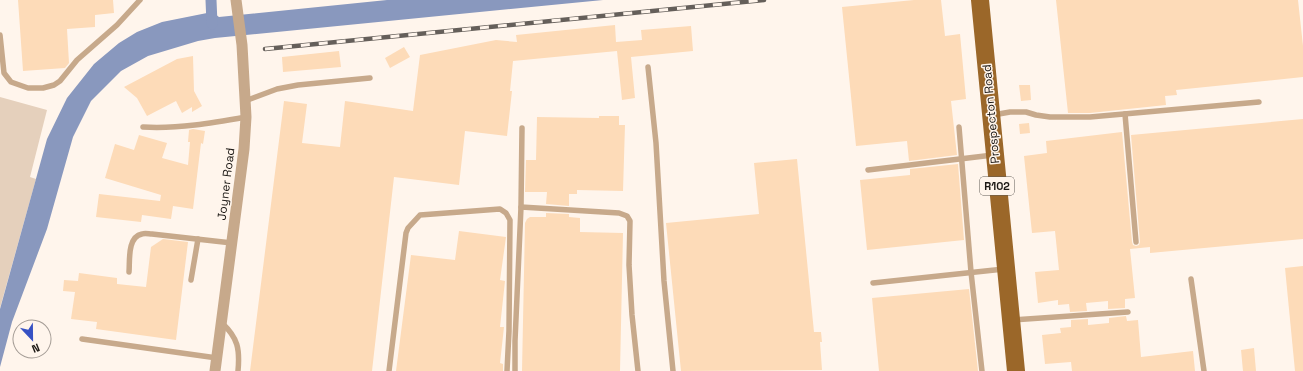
<svg xmlns="http://www.w3.org/2000/svg" width="1303" height="371" font-family="'Space Grotesk',sans-serif">
<style>
.green{fill:#e5d0bc}
.water{fill:#8998be}
.lines{fill:none;stroke-linecap:round;stroke-linejoin:round}
.canal{stroke:#8998be;stroke-width:11}
.building{fill:#fddbb8}
.lane{stroke:#c7a98b;stroke-width:5.5}
.street{stroke:#c7a98b;stroke-width:11}
.primary{stroke:#9b6729;stroke-width:18}
.rail-casing{stroke:#655f5a;stroke-width:4.5}
.rail{stroke:#fff5ec;stroke-width:3;stroke-dasharray:9;stroke-linecap:butt}
.labels{text-anchor:middle;dominant-baseline:central;stroke-width:3;stroke-linejoin:round;paint-order:stroke}
.shield{fill:#fff5ec;stroke:#5f5a54;stroke-width:1}
.shield-label{font-size:11px;font-weight:bold;fill:#1b1713}
.street-label{font-size:12px;fill:#1b1713;stroke:#fff5ec}
</style>
<rect width="100%" height="100%" fill="#fff5ec"/>
<polygon class="green" points="0,97 47,110 30,177 36,179 0,308"/>
<polygon class="water" points="387,0 603,0 215,38 198,41 148,56 121,71 91,101 73,137 47,229 12,322 0,367 0,309 47,139 67,98 94,64 119,43 137,32 162,22 207,13 215,14 219,17"/>
<g class="lines">
<polyline class="canal" points="211,0 212,24"/>
</g>
<g class="building">
<polygon points="18,0 113,0 114,13 95,15 95,27 67,29 69,63 65,68 23,71"/>
<polygon points="914,0 941,0 945,36 960,34 966,99 951,101 957,155 909,161 907,141 856,146 842,7"/>
<polygon points="1056,0 1298,0 1303,46 1303,77 1176,90 1177,95 1165,96 1166,105 1090,113 1068,113"/>
<polygon points="615,25 616,42 642,40 641,30 691,26 693,51 631,57 635,98 622,100 617,51 513,61 510,91 512,91 507,136 465,131 459,185 394,177 372,371 250,371 284,101 307,104 302,143 340,147 345,101 413,111 420,55 496,40 517,42 516,35"/>
<polygon points="404,47 410,57 390,68 385,58"/>
<polygon points="339,51 341,67 283,72 282,57"/>
<polygon points="193,56 194,91 202,106 192,112 192,107 182,113 176,101 147,116 137,98 124,87 177,59"/>
<polygon points="1019,85 1030,85 1031,100 1021,101"/>
<polygon points="599,116 619,116 619,125 625,125 623,191 577,190 577,194 569,194 569,206 546,204 547,192 525,192 526,160 536,160 537,117 599,118"/>
<polygon points="1303,119 1303,239 1150,253 1150,247 1130,249 1135,298 1125,299 1125,308 1108,309 1108,301 1086,303 1087,311 1070,312 1069,304 1058,305 1058,300 1038,303 1035,272 1059,270 1055,231 1032,233 1024,156 1047,153 1046,141 1122,132 1132,242 1133,245 1136,246 1139,245 1140,242 1131,135"/>
<polygon points="1029,123 1030,133 1020,134 1019,124"/>
<polygon points="193,129 205,131 203,144 201,143 193,209 173,206 171,219 142,215 141,222 96,217 99,194 160,201 161,195 105,178 115,144 134,150 139,135 167,143 162,158 188,165 190,142 188,142 189,130"/>
<polygon points="797,159 814,332 821,332 822,342 820,342 822,370 681,371 666,223 759,214 754,163"/>
<polygon points="958,164 964,240 867,250 860,180 910,175 910,169"/>
<polygon points="546,213 569,214 569,217 580,218 580,232 623,233 620,371 522,371 525,223 527,219 530,217 546,217"/>
<polygon points="459,231 506,237 500,280 505,281 500,327 504,327 500,363 503,364 503,371 396,371 411,255 455,260"/>
<polygon points="163,239 188,242 176,340 96,329 97,322 71,319 75,292 63,291 64,280 78,281 79,273 117,278 117,284 146,287 151,247"/>
<polygon points="1303,266 1303,371 1295,371 1285,268"/>
<polygon points="969,289 978,371 879,371 872,298"/>
<polygon points="1126,316 1127,321 1138,320 1141,357 1193,351 1195,371 1072,371 1071,362 1045,364 1042,335 1061,333 1060,328 1071,327 1071,320 1088,319 1088,325 1109,323 1109,318"/>
<polygon points="1254,348 1256,371 1243,371 1241,350"/>
</g>
<g class="lines">
<g class="lane">
<polyline points="0,35 4,73 11,82 28,88 43,88 54,85 60,81 77,60 117,25 140,0"/>
<polyline points="648,67 656,143 664,281 673,371"/>
<polyline points="245,101 277,89 298,85 370,78"/>
<polyline points="1125,114 1136,242"/>
<polyline points="993,115 1010,112 1026,112 1036,115 1050,117 1090,117 1259,102"/>
<path d="M143 127C178 129 212 123 246 117"/>
<polyline points="959,127 971,272 982,371"/>
<polyline points="868,170 993,155"/>
<polyline points="521,207 619,213 627,216 630,221 629,265 632,315 638,371"/>
<path d="M129 272C130 261 127 237 142 234 145 233 149 234 152 234L232 243"/>
<polyline points="1191,279 1204,371"/>
<polyline points="191,280 198,239"/>
<polyline points="873,283 1004,269"/>
<polyline points="1013,320 1128,312"/>
<path d="M222 323C238 338 240 349 238 371"/>
<polyline points="82,339 217,358"/>
<polyline points="389,371 406,233 408,228 420,215 500,209 506,213 510,220 509,331 507,371"/>
<polyline points="515,371 515,341 521,207 522,128"/>
</g>
<polyline class="street" points="215,371 244,149 246,117 242,45 236,0"/>
<polyline class="primary" points="980,0 1016,371"/>
<defs>
<polyline id="rail" points="265,49 764,0"/>
</defs>
<use href="#rail" class="rail-casing"/>
<use href="#rail" class="rail"/>
</g>
<g class="labels">
<rect class="shield" x="980" y="177" width="34" height="18" rx="3"/>
<g class="shield-label">
<text x="997" y="186">R102</text>
</g>
<g class="street-label">
<text transform="translate(991 114) rotate(-95)">Prospecton Road</text>
<text transform="translate(226 184) rotate(-83)">Joyner Road</text>
</g>
</g>
<g transform="translate(32 339) rotate(158)"><circle r="19" fill="#fff5ec" stroke="#a49c95"/>
<path d="M0-3L7 15L0 10L-7 15Z" fill="#3651c3"/>
<text y="-6" font-size="11" font-weight="bold" text-anchor="middle" fill="#1b1713">N</text>
</g>
</svg>
